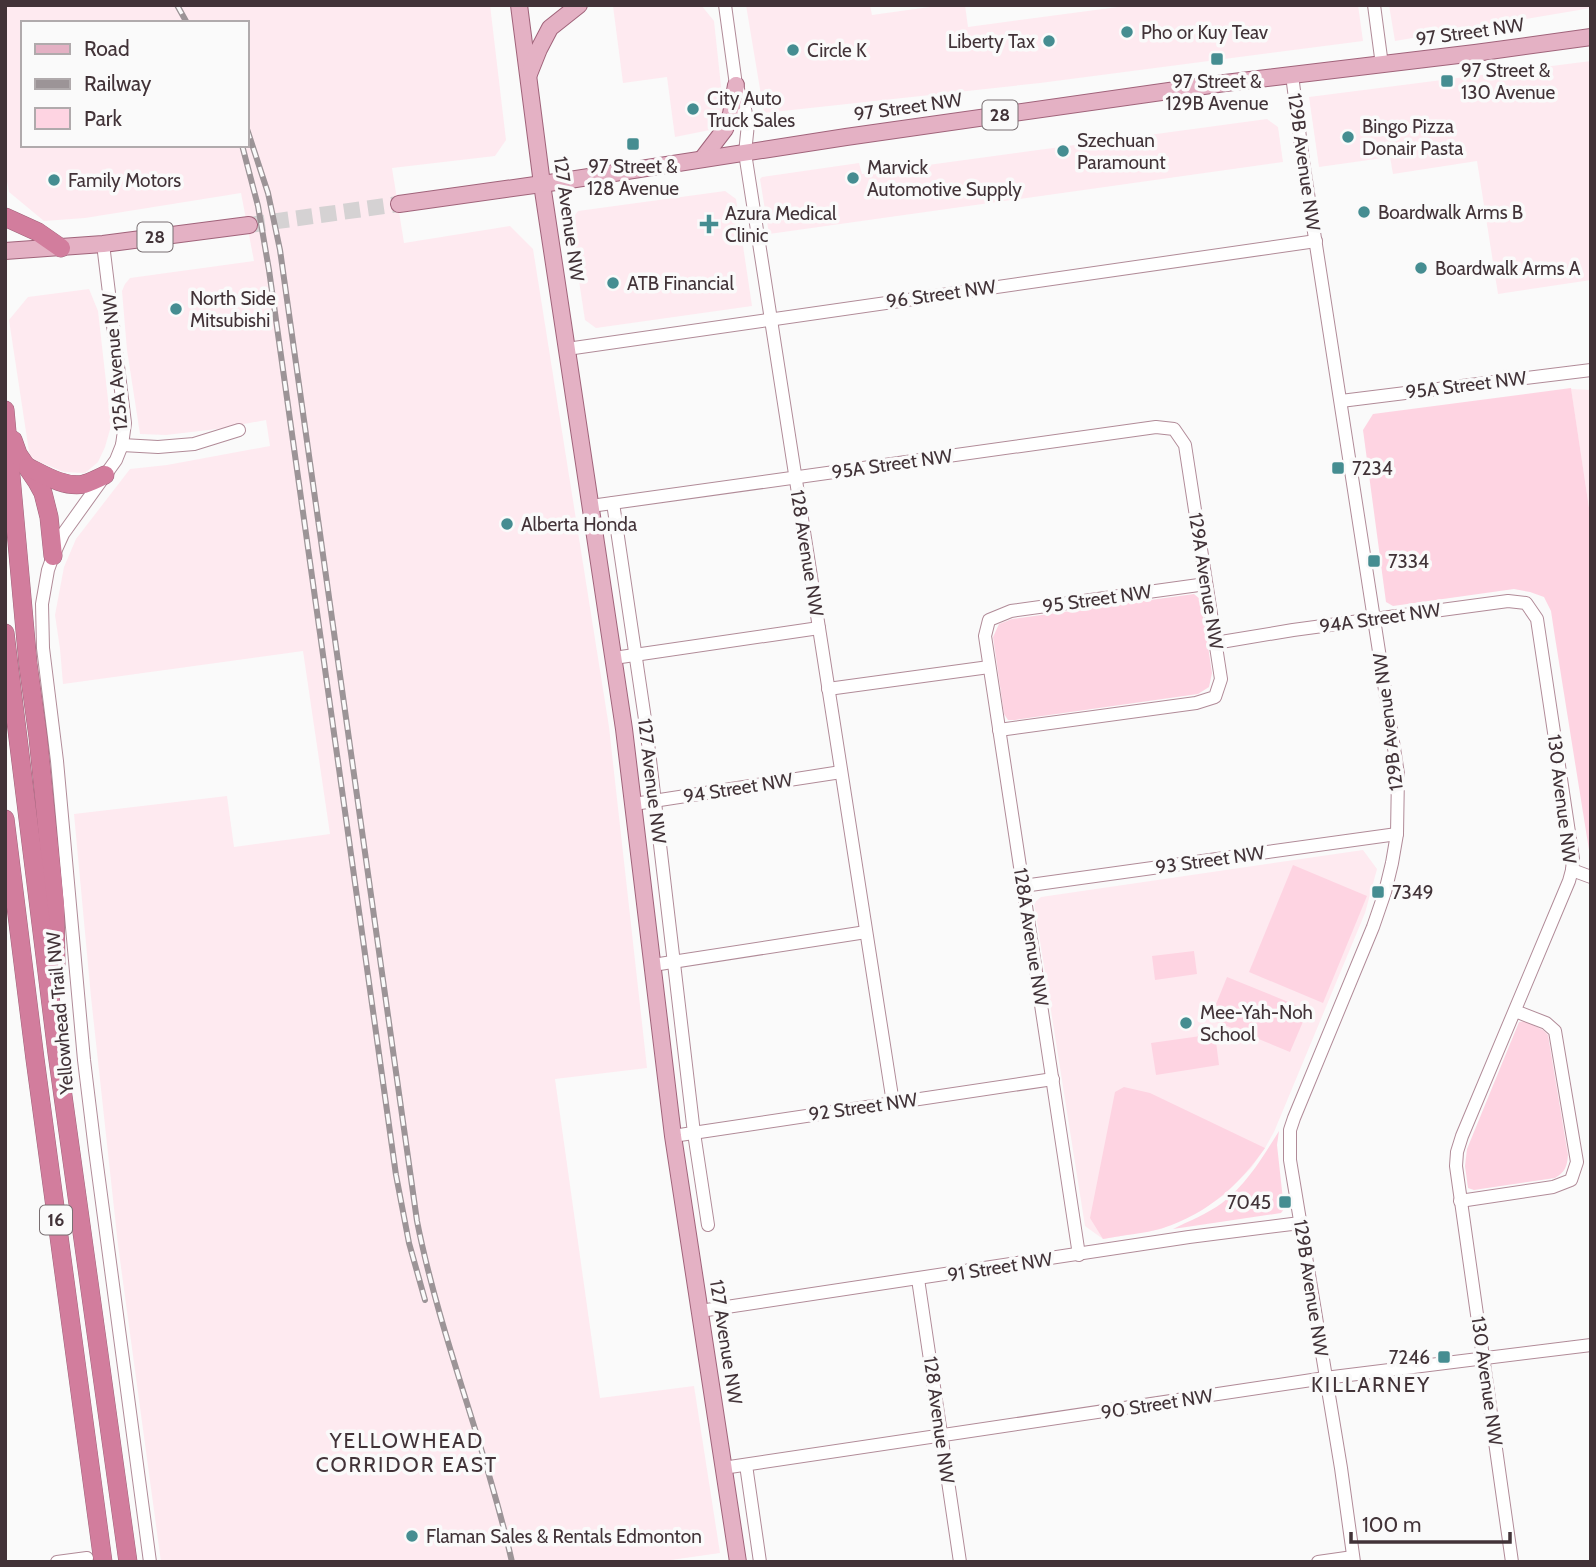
<svg xmlns="http://www.w3.org/2000/svg" width="1596" height="1567" font-family="Cabin,sans-serif">
<style>
.built{fill:#feeaf0;fill-rule:evenodd}
.green{fill:#fed4e2}
.lines{fill:none;stroke-linecap:round;stroke-linejoin:round}
.major-tunnel{stroke:#d5d2d3;stroke-width:16;stroke-dasharray:16 8;stroke-linecap:butt}
.minor-casing{stroke:#b18b98;stroke-width:14}
.major-casing{stroke:#a0637a;stroke-width:18}
.highway-casing{stroke:#a0637a;stroke-width:19}
.minor{stroke:#fff;stroke-width:12}
.major{stroke:#e4b1c4;stroke-width:16}
.highway{stroke:#d27d9d;stroke-width:18}
.rail-casing{stroke:#9c9497;stroke-width:6}
.rail{stroke:#fafafa;stroke-width:3.5;stroke-dasharray:10;stroke-linecap:butt}
.poi-dot{fill:#458d91;stroke:#fafafa;stroke-width:2.5}
.labels{text-anchor:middle;dominant-baseline:central;stroke-width:7;stroke-linejoin:round;paint-order:stroke}
.shield{fill:#fafafa;stroke:#796f72;stroke-width:2}
.shield-label{font-size:18px;font-weight:bold;fill:#423338}
.poi-label{font-size:19px;fill:#423338;stroke:#fafafa;text-anchor:start}
.street-label{font-size:19px;fill:#423338;stroke:#fafafa}
.neighbourhood-label{font-size:21px;letter-spacing:2px;fill:#423338;stroke:#fafafa}
</style>
<rect width="100%" height="100%" fill="#fafafa"/>
<g class="built">
<path d="M5 5H490L506 140 495 156 392 168 404 243 510 226 533 249 609 727 647 1068 555 1079 600 1398 694 1386 720 1553 657 1562H161L118 1245 91 997 74 814 227 796 234 847 330 834 303 651 63 684 60 649 55 615 64 567 76 539 130 469 167 465 270 446 266 420 217 429 166 435 140 434 127 350 122 291 125 284 130 278 254 261 241 193 85 218 44 221 9 192 5 171ZM23 23H247V145H23Z"/>
<polygon points="701,5 714,21 724,114 715,129 675,137 667,77 623,83 613,6"/>
<polygon points="746,5 870,5 872,15 944,5 965,5 968,27 1133,5 1358,5 1363,41 1040,83 764,113"/>
<polygon points="1389,5 1591,5 1591,8 1395,41"/>
<polygon points="1591,61 1591,280 1498,294 1477,161 1393,174 1390,157 1319,167 1309,97"/>
<polygon points="1267,119 1278,127 1283,162 769,234 760,179 762,177 859,163 862,174"/>
<polygon points="725,191 736,199 752,306 596,328 585,320 570,222 578,211"/>
<polygon points="89,289 98,311 111,426 105,447 98,462 85,473 64,472 30,458 9,320 28,297"/>
<polygon points="1571,389 1591,390 1591,521"/>
<polygon points="1363,850 1377,869 1365,913 1274,1132 1265,1148 1251,1168 1224,1195 1202,1210 1161,1229 1103,1239 1085,1226 1034,903 1041,897"/>
</g>
<g class="green">
<polygon points="1571,388 1591,521 1591,851 1589,850 1554,631 1551,611 1544,597 1530,592 1514,589 1393,606 1386,602 1363,430 1373,414"/>
<polygon points="1194,594 1201,600 1212,673 1209,687 1198,694 1015,720 1008,720 1004,714 993,637 999,624 1012,619"/>
<polygon points="1293,865 1367,896 1323,1003 1249,972"/>
<polygon points="1194,951 1197,974 1155,980 1152,956"/>
<polygon points="1227,977 1308,1010 1290,1052 1210,1019"/>
<path d="M1525 1021 1543 1030 1548 1035 1568 1155C1567 1167 1565 1172 1555 1178L1474 1190 1468 1188 1465 1166 1467 1149 1519 1022Z"/>
<polygon points="1215,1034 1219,1065 1156,1075 1151,1043"/>
<path d="M1124 1087 1150 1093 1265 1148C1239 1185 1207 1214 1163 1228 1144 1234 1122 1235 1103 1239L1090 1218 1115 1092Z"/>
<path d="M1279 1131 1277 1145 1284 1209 1281 1213 1173 1229C1189 1221 1207 1214 1222 1203 1247 1184 1263 1157 1279 1131Z"/>
</g>
<g class="lines">
<polyline class="major-tunnel" points="249,225 399,204"/>
<defs>
<g id="minor">
<polyline points="725,5 736,85 744,104 748,124 745,153 893,1103"/>
<polyline points="1374,5 1382,65"/>
<polyline points="1292,75 1303,161 1398,774 1397,834 1392,863 1385,892 1373,927 1294,1118 1290,1130 1290,1160 1341,1468 1354,1562"/>
<polyline points="103,244 125,423 122,445 116,460 63,534 53,556 48,570 42,604 43,648 57,761 84,1060 95,1150 150,1562"/>
<polyline points="567,349 1316,241"/>
<polyline points="1341,401 1591,370"/>
<polyline points="122,445 158,447 194,444 239,430"/>
<polyline points="613,503 646,726 694,1133 708,1225"/>
<polyline points="591,506 1156,427 1174,429 1185,445 1221,679 1215,697 1196,703 999,730"/>
<polyline points="1215,643 1293,630 1508,601 1526,603 1537,619 1573,859 1572,870 1569,881 1462,1136 1457,1152 1456,1166 1512,1562"/>
<polyline points="614,658 819,628"/>
<polyline points="828,689 989,667"/>
<polyline points="634,804 841,772"/>
<polyline points="1572,870 1591,877"/>
<polyline points="1023,886 1397,834"/>
<polyline points="653,965 866,932"/>
<polyline points="673,1136 1053,1079"/>
<polyline points="1460,1201 1553,1187 1571,1180 1577,1162 1555,1031 1546,1023 1515,1011"/>
<polyline points="1079,1255 985,636 989,620 1011,611 1206,584"/>
<polyline points="918,1279 960,1562"/>
<polyline points="700,1311 1189,1237 1300,1223"/>
<polyline points="746,1465 760,1562"/>
<polyline points="723,1468 1325,1378 1591,1345"/>
<polyline points="57,1562 87,1558"/>
<polyline points="1318,1562 1353,1557"/>
</g>
<g id="major">
<polyline points="519,5 542,184 624,729 673,1136 738,1562"/>
<polyline points="529,74 539,49 550,28 579,5"/>
<polyline points="702,159 725,129 731,114 736,85"/>
<polyline points="399,204 563,181 846,137 1225,83 1475,53 1591,37"/>
<polyline points="5,251 103,244 249,225"/>
</g>
<g id="highway">
<polyline points="5,217 38,232 61,248"/>
<polyline points="5,410 28,664 38,737 55,906 56,969"/>
<polyline points="13,440 18,454 37,482 43,493 49,517 53,556"/>
<path d="M28 467C44 475 65 488 84 484 91 482 99 478 105 475"/>
<polyline points="5,633 57,1053 128,1562"/>
<polyline points="5,819 35,1059 103,1562"/>
</g>
</defs>
<use href="#minor" class="minor-casing"/>
<use href="#major" class="major-casing"/>
<use href="#highway" class="highway-casing"/>
<use href="#minor" class="minor"/>
<use href="#major" class="major"/>
<use href="#highway" class="highway"/>
<defs>
<g id="rail">
<polyline points="177,5 187,23"/>
<path d="M247 129 268 193 280 250 417 1221C440 1337 486 1447 512 1562"/>
<polyline points="242,145 258,206 269,270 396,1175 409,1243 425,1300"/>
</g>
</defs>
<use href="#rail" class="rail-casing"/>
<use href="#rail" class="rail"/>
</g>
<g class="poi-dot">
<circle cx="1127" cy="32" r="7"/>
<circle cx="1049" cy="41" r="7"/>
<circle cx="793" cy="50" r="7"/>
<rect x="1210" y="52" width="14" height="14" rx="3.5"/>
<rect x="1440" y="74" width="14" height="14" rx="3.5"/>
<circle cx="693" cy="109" r="7"/>
<circle cx="1348" cy="137" r="7"/>
<rect x="626" y="137" width="14" height="14" rx="3.5"/>
<circle cx="1063" cy="151" r="7"/>
<circle cx="853" cy="178" r="7"/>
<circle cx="54" cy="180" r="7"/>
<circle cx="1364" cy="212" r="7"/>
<path d="M705.5 213.5h7v7h7v7h-7v7h-7v-7h-7v-7h7z"/>
<circle cx="1421" cy="268" r="7"/>
<circle cx="613" cy="283" r="7"/>
<circle cx="176" cy="309" r="7"/>
<rect x="1331" y="461" width="14" height="14" rx="3.5"/>
<circle cx="507" cy="524" r="7"/>
<rect x="1367" y="554" width="14" height="14" rx="3.5"/>
<rect x="1371" y="885" width="14" height="14" rx="3.5"/>
<circle cx="1186" cy="1023" r="7"/>
<rect x="1278" y="1195" width="14" height="14" rx="3.5"/>
<rect x="1437" y="1350" width="14" height="14" rx="3.5"/>
<circle cx="412" cy="1536" r="7"/>
</g>
<g class="labels">
<g class="shield">
<rect x="982.5" y="100.5" width="35" height="29" rx="5"/>
<rect x="137.5" y="222.5" width="35" height="29" rx="5"/>
<rect x="40" y="1205.5" width="32" height="29" rx="5"/>
</g>
<g class="shield-label">
<text x="1000" y="115">28</text>
<text x="155" y="237">28</text>
<text x="56" y="1220">16</text>
</g>
<g class="poi-label">
<text x="1141" y="32">Pho or Kuy Teav</text>
<text x="1035" y="41" text-anchor="end">Liberty Tax</text>
<text x="807" y="50">Circle K</text>
<text x="1461" y="70">97 Street &amp;<tspan x="1461" dy="22">130 Avenue</tspan></text>
<text x="1217" y="81" text-anchor="middle">97 Street &amp;<tspan x="1217" dy="22">129B Avenue</tspan></text>
<text x="707" y="98">City Auto<tspan x="707" dy="22">Truck Sales</tspan></text>
<text x="1362" y="126">Bingo Pizza<tspan x="1362" dy="22">Donair Pasta</tspan></text>
<text x="1077" y="140">Szechuan<tspan x="1077" dy="22">Paramount</tspan></text>
<text x="633" y="166" text-anchor="middle">97 Street &amp;<tspan x="633" dy="22">128 Avenue</tspan></text>
<text x="867" y="167">Marvick<tspan x="867" dy="22">Automotive Supply</tspan></text>
<text x="68" y="180">Family Motors</text>
<text x="1378" y="212">Boardwalk Arms B</text>
<text x="725" y="213">Azura Medical<tspan x="725" dy="22">Clinic</tspan></text>
<text x="1435" y="268">Boardwalk Arms A</text>
<text x="627" y="283">ATB Financial</text>
<text x="190" y="298">North Side<tspan x="190" dy="22">Mitsubishi</tspan></text>
<text x="1352" y="468">7234</text>
<text x="521" y="524">Alberta Honda</text>
<text x="1388" y="561">7334</text>
<text x="1392" y="892">7349</text>
<text x="1200" y="1012">Mee-Yah-Noh<tspan x="1200" dy="22">School</tspan></text>
<text x="1271" y="1202" text-anchor="end">7045</text>
<text x="1430" y="1357" text-anchor="end">7246</text>
<text x="426" y="1536">Flaman Sales &amp; Rentals Edmonton</text>
</g>
<g class="street-label">
<text transform="translate(1470 32) rotate(-8)">97 Street NW</text>
<text transform="translate(908 107) rotate(-8)">97 Street NW</text>
<text transform="translate(1304 162) rotate(82)">129B Avenue NW</text>
<text transform="translate(569 219) rotate(82)">127 Avenue NW</text>
<text transform="translate(941 294) rotate(-8)">96 Street NW</text>
<text transform="translate(115 362) rotate(-95)">125A Avenue NW</text>
<text transform="translate(1466 385) rotate(-7)">95A Street NW</text>
<text transform="translate(892 464) rotate(-8)">95A Street NW</text>
<text transform="translate(807 553) rotate(81)">128 Avenue NW</text>
<text transform="translate(1206 581) rotate(81)">129A Avenue NW</text>
<text transform="translate(1097 599) rotate(-8)">95 Street NW</text>
<text transform="translate(1380 618) rotate(-8)">94A Street NW</text>
<text transform="translate(1388 722) rotate(-97)">129B Avenue NW</text>
<text transform="translate(652 781) rotate(83)">127 Avenue NW</text>
<text transform="translate(738 788) rotate(-9)">94 Street NW</text>
<text transform="translate(1562 799) rotate(83)">130 Avenue NW</text>
<text transform="translate(1210 860) rotate(-8)">93 Street NW</text>
<text transform="translate(1031 937) rotate(81)">128A Avenue NW</text>
<text transform="translate(60 1013) rotate(-95)">Yellowhead Trail NW</text>
<text transform="translate(863 1107) rotate(-8)">92 Street NW</text>
<text transform="translate(1000 1267) rotate(-9)">91 Street NW</text>
<text transform="translate(1311 1288) rotate(81)">129B Avenue NW</text>
<text transform="translate(726 1342) rotate(81)">127 Avenue NW</text>
<text transform="translate(1487 1381) rotate(82)">130 Avenue NW</text>
<text transform="translate(1157 1404) rotate(-9)">90 Street NW</text>
<text transform="translate(939 1420) rotate(82)">128 Avenue NW</text>
</g>
<g class="neighbourhood-label">
<text x="1371" y="1384">KILLARNEY</text>
<text x="407" y="1440">YELLOWHEAD<tspan x="407" dy="24">CORRIDOR EAST</tspan></text>
</g>
</g>
<rect width="1596" height="1567" fill="none" stroke="#423338" stroke-width="14"/>
<rect x="21" y="21" width="228" height="126" fill="#fafafa" stroke="#b0aaac" stroke-width="2"/>
<rect x="35" y="44" width="35" height="10" fill="#e4b1c4" stroke="#b0aaac" stroke-width="2"/>
<text x="84" y="56" font-size="21" fill="#423338">Road</text>
<rect x="35" y="79" width="35" height="10" fill="#9c9497" stroke="#b0aaac" stroke-width="2"/>
<text x="84" y="91" font-size="21" fill="#423338">Railway</text>
<rect x="35" y="108" width="35" height="21" fill="#fed4e2" stroke="#b0aaac" stroke-width="2"/>
<text x="84" y="126" font-size="21" fill="#423338">Park</text>
<path d="M1351 1532v10h159v-10" fill="none" stroke="#423338" stroke-width="3.5"/>
<text x="1362" y="1532" font-size="21" fill="#423338" stroke="#fafafa" stroke-width="5" paint-order="stroke">100 m</text>
</svg>
